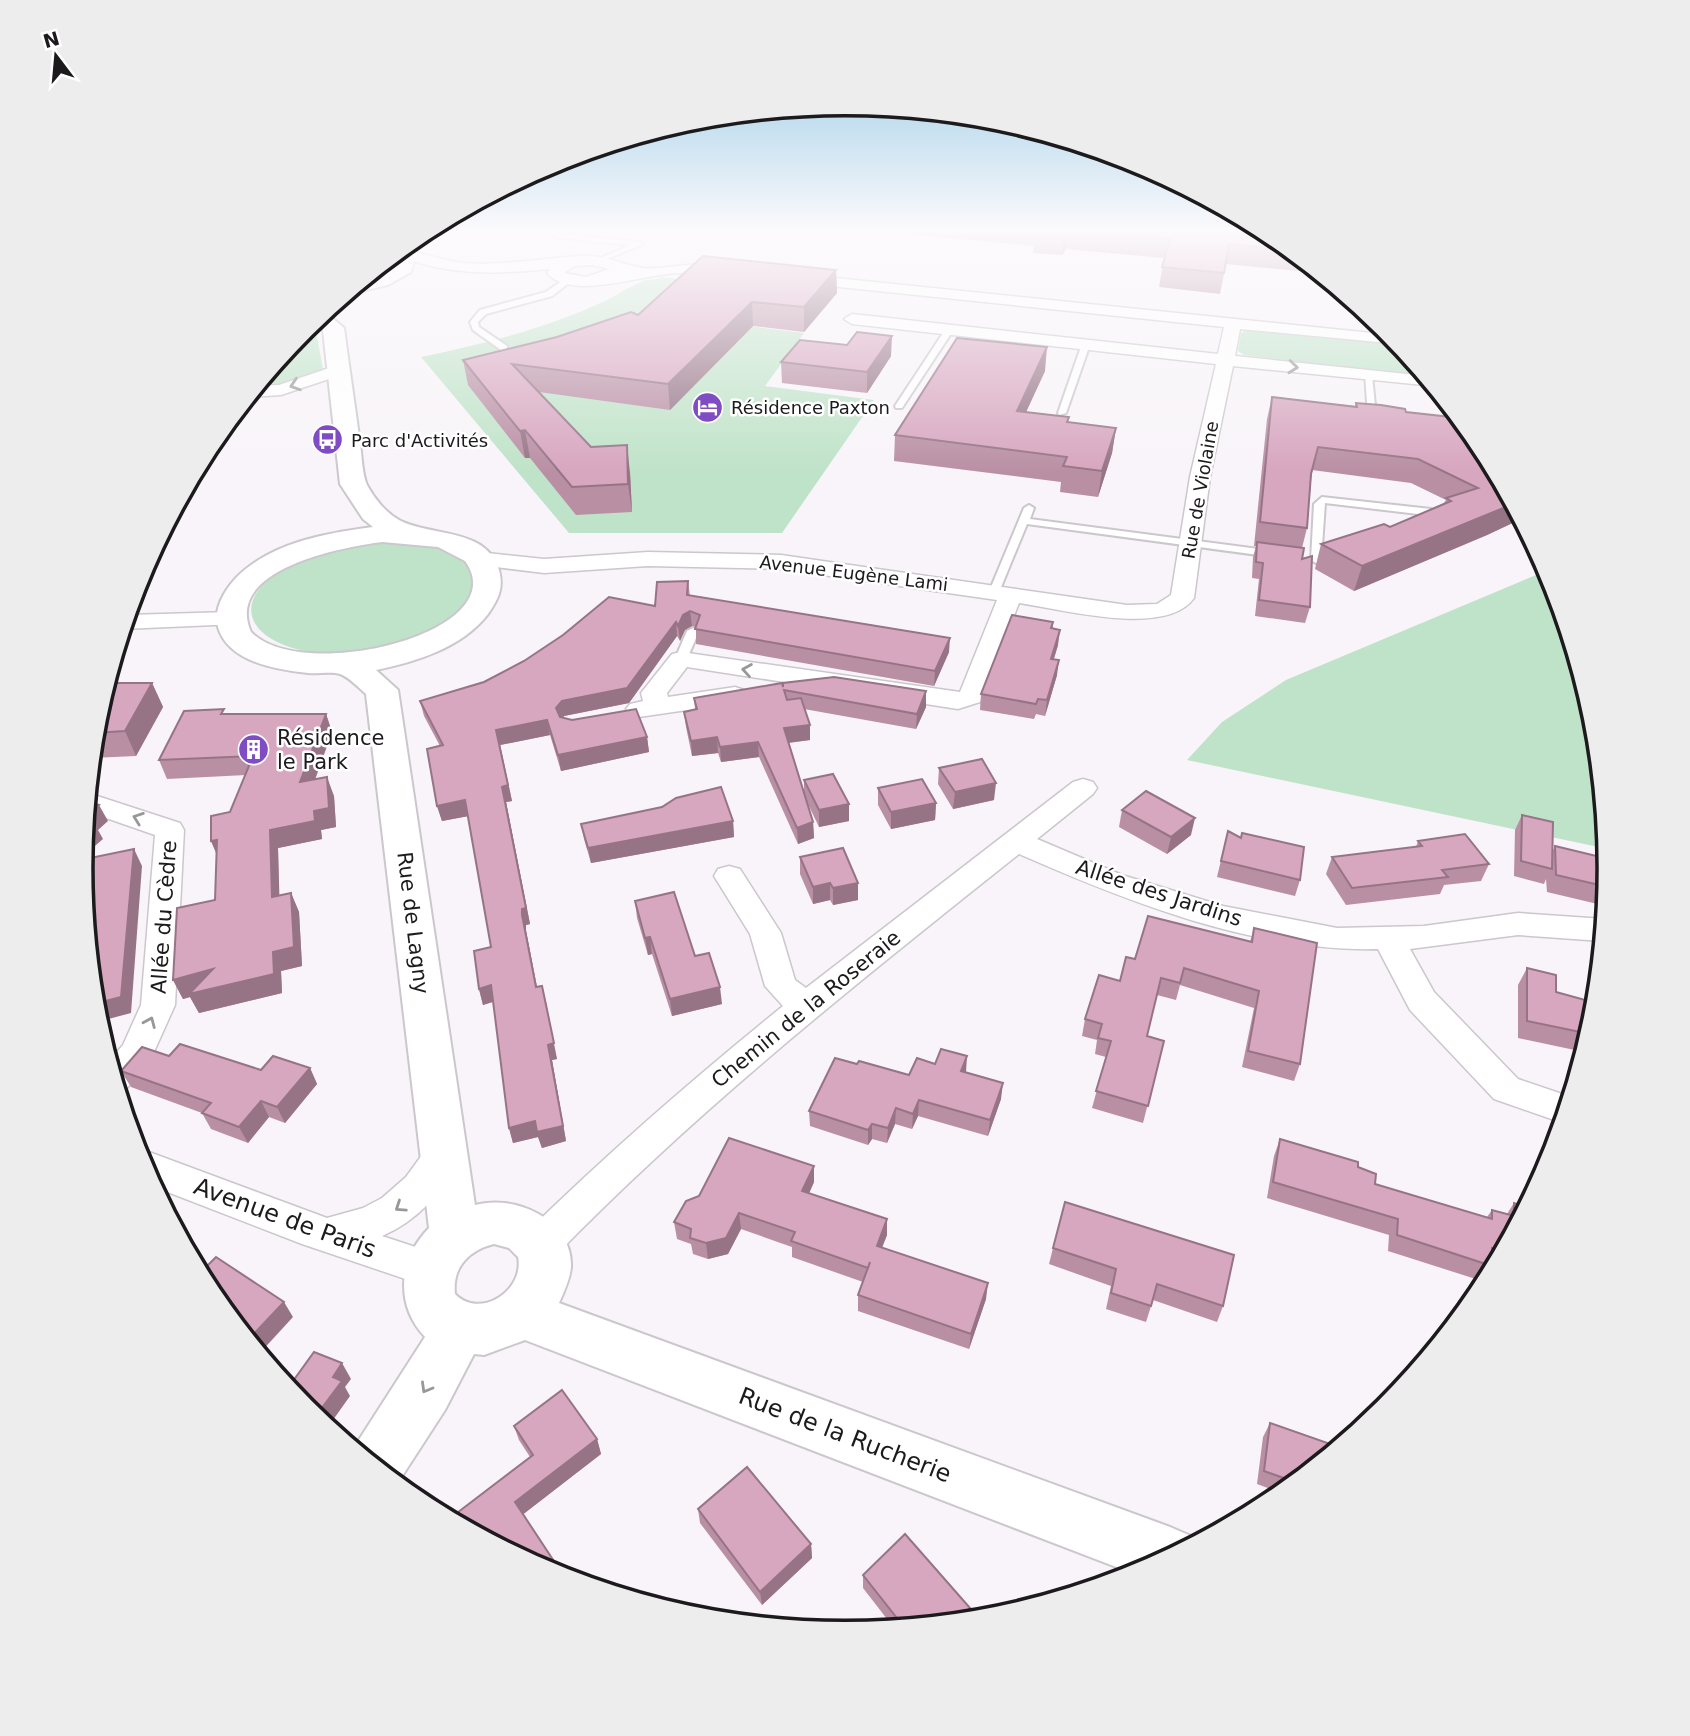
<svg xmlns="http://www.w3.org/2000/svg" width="1690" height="1736" font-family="'DejaVu Sans',sans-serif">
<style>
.green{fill:#bfe3c8}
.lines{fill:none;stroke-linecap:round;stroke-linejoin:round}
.lane-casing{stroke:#cbc7cc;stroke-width:4}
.street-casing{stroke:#cbc7cc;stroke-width:3}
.secondary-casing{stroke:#cbc7cc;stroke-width:4}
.lane{fill:#fff;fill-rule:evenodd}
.street{fill:#fff;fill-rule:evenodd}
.secondary{fill:#fff;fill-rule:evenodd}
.wall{fill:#b98fa4}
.shaded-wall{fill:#967486}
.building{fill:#d7a6bf;stroke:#967486;stroke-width:2}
.oneway{stroke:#999899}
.labels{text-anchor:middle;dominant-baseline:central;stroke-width:5;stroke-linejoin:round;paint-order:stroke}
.far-poi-label{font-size:18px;fill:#1c1a1c;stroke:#fff;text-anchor:start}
.far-street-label{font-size:18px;fill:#1c1a1c;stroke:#fff}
.poi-label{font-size:21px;fill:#1c1a1c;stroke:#fff;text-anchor:start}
.street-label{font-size:21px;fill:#1c1a1c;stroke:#fff}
.near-street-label{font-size:24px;fill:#1c1a1c;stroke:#fff}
.rim{fill:none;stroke:#1c1a1c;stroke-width:3.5}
</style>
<rect width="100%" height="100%" fill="#f8f4f9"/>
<g class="green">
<path d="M661 277 697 281 666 316 804 333 765 386 874 400 782 533H569L421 357C482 344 541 330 598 304 613 298 626 288 641 282 648 278 654 281 661 277Z"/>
<polygon points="311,322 316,331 323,369 292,383 253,390"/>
<polygon points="1246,330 1399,344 1426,377 1244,355 1238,351 1241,333"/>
<path d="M389 540C435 543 517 565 449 619 414 647 354 658 311 652 251 643 225 603 286 567 317 548 354 546 389 540Z"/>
<polygon points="1548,570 1595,719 1608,849 1187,760 1222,722 1286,680"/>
</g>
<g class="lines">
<defs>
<g id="lane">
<polygon points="556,234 640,242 643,244 598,263 596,260 631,245 554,237"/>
<polygon points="566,278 573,280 552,296 486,314 478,322 479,327 507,346 507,350 501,350 473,330 470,322 480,310 546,292"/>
<polygon points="947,327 954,329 902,408 896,408 895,406"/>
<polygon points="1086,342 1090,344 1066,413 1059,415 1058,413 1082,344"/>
<polygon points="1365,373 1372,375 1376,416 1372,419 1368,416"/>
<polygon points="1322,497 1431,509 1436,512 1421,519 1416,516 1418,514 1325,503 1321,560 1316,563 1311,560 1314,504"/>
<polygon points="1029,505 1034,508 1030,519 1273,551 1278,554 1273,557 1027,524 999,592 994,595 990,594 989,592 1024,508"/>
<polygon points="693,628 699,631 687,659 685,661 677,661 675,659 687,631"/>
</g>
<g id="street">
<path d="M407 250C426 254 444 261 464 263 504 266 542 258 581 256 602 254 624 265 643 268 664 271 719 255 737 272 726 282 698 273 684 273 649 271 572 303 547 273L550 269C500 274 450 276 402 257L400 254ZM592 265 609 269 586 277 564 273 575 266Z"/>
<path d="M796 274 1391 335 1399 344 1240 329 1235 356 1426 376 1434 386 1233 366 1210 477 1194 598C1166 638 1061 609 1019 603L980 702 958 709 687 667 667 693 668 697 735 687 744 690 748 695 744 700 735 703 639 717 630 714 626 709 630 704 643 701 641 693 645 688 672 654 681 652 960 692 997 600 781 569 648 566 544 573 470 564 467 559 470 554 478 552 544 559 648 552 781 555 1127 605 1157 604 1171 595 1190 477 1216 364 852 324 844 319 852 314 1218 354 1224 327 791 282V276Z"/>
<polygon points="338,365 344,366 347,370 344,374 281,395 248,397 256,386 279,385"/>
<polygon points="230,612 238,614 242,619 238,624 123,629 127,615"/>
<path d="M1083 779 1093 782 1097 788 1093 794 1037 839 1122 875 1223 906 1337 928 1424 926 1518 913 1604 919 1602 941 1518 935 1410 949 1434 992 1518 1079 1571 1097 1563 1123 1494 1099 1410 1010 1378 949C1255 952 1131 903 1019 854 858 982 698 1109 555 1256L541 1261 527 1256 521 1244 527 1232C609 1152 694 1078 783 1006L765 986 750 934 714 876 718 869 729 866 740 869 781 933 795 980 806 988 1073 782Z"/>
<polygon points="88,793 180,823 184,830 175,1005 149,1063 126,1089 118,1092 109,1061 123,1045 141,1005 155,835 86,811"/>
<path d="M443 1139 456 1144 461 1155C444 1191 419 1220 382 1236L443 1256 449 1269 443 1282 429 1287 302 1244 152 1186 136 1151 141 1149 327 1218 363 1208 382 1198 406 1177 430 1144Z"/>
</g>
<g id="secondary">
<polygon points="408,244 416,254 411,272 388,285 344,295 362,280 395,265 395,253"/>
<path d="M324 311 344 328C349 367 355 405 360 444 362 456 362 474 367 485 374 498 386 513 399 520 431 537 486 527 499 570 504 588 498 600 488 614 462 648 415 662 376 670L398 690 475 1205C514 1194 573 1219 571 1267 570 1279 564 1292 559 1303L1170 1527 1191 1536 1195 1544 1137 1575 525 1340 484 1355 474 1354 445 1410 397 1484 353 1449 425 1337C395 1305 398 1260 429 1228L366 694C359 688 349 677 340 674 332 671 318 674 308 673 277 670 228 662 218 627 213 610 224 591 235 579 269 543 326 533 373 527L363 519 340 484 323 330 312 321ZM382 542 438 547 465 561C517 632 303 685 251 632 223 569 343 547 382 542ZM494 1244 509 1248 518 1257C525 1290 480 1320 455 1294 452 1267 469 1250 494 1244Z"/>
</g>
</defs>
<use href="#lane" class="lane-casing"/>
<use href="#street" class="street-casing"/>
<use href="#secondary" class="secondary-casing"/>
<use href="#lane" class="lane"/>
<use href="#street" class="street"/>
<use href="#secondary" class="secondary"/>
</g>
<g class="wall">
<polygon points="854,229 1264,229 1270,233 1319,273 1226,264 1220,294 1159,287 1164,258 1066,249 1062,255 1033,253 1034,246"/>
<polygon points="836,270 837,293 804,332 753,326 670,410 539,392 591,447 630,473 632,512 576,515 530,458 525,458 468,385 463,360 557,337 638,315"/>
<polygon points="891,356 867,393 782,383 781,362"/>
<polygon points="1045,371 1026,412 1068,422 1116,428 1112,453 1098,497 1060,492 1061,482 894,461 895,435"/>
<polygon points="1272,397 1355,406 1356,403 1406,412 1481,444 1521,519 1487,535 1354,591 1315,569 1321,544 1390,527 1444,503 1446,500 1411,483 1312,470 1307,528 1302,548 1302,559 1310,607 1305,623 1255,616 1259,579 1252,578 1253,557 1256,546 1254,546 1267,419"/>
<polygon points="688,581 690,596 949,652 934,686 696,644 696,627 692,626 685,630 680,641 677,636 629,703 564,716 563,718 647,737 649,752 561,771 550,735 500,745 512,801 506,802 530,924 526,925 526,931 537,987 557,1059 552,1060 566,1141 542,1148 538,1137 513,1143 509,1128 493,1002 483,1005 479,989 491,947 468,816 442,821 437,806 440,746 424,716 420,701 484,682 655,606"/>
<polygon points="1053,622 1053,628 1058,645 1054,659 1057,675 1045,716 1036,714 1034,719 980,710 981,694"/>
<polygon points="152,683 163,707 136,756 91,758 95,718"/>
<polygon points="783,687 926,707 916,729 804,709 810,740 789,743 804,793 804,780 849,821 819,827 808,804 813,822 814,838 798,844 759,757 721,762 718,753 692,756 686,727 684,712 695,709 694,698"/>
<polygon points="226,714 326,714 332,732 315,780 334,796 336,827 321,830 322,839 278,848 279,896 291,893 299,912 302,966 281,971 282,993 199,1013 190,997 183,999 173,980 215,900 217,854 211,841 230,812 246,775 167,779 159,760"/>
<polygon points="939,768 994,800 953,809 938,784"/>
<polygon points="878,788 936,803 935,820 891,829 878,805"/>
<polygon points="1122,810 1191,835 1167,854 1119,827"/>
<polygon points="1522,815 1552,852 1555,846 1609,868 1606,906 1547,892 1546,879 1544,884 1514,876 1515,830"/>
<polygon points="733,821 734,837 591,863 584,839 581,824"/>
<polygon points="1228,831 1241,838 1300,880 1295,896 1217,877"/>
<polygon points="1418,841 1489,864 1481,881 1444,885 1440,894 1346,905 1326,874 1332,857 1416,847"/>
<polygon points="800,857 858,900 833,905 830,900 813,904 800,874"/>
<polygon points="635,901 695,956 722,1004 672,1016 652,954 648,955 637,918"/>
<polygon points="1254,928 1300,1064 1294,1081 1242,1067 1254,1008 1180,985 1176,1000 1157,995 1147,1036 1164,1041 1143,1123 1092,1108 1106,1057 1095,1054 1097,1040 1082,1036 1085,1019 1120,981 1135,959 1250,942"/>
<polygon points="1527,968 1556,992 1595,1018 1584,1052 1518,1038 1518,985"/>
<polygon points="169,1056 261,1070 310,1068 317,1084 285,1123 269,1117 248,1143 211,1129 202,1113 131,1087 121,1071"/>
<polygon points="857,1064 909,1075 965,1073 1001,1099 988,1136 918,1116 912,1129 895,1124 887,1143 872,1139 868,1145 810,1126 809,1111"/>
<polygon points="1280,1139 1358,1167 1375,1184 1487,1217 1492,1210 1507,1214 1514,1203 1527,1207 1494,1267 1491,1266 1482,1281 1388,1251 1389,1235 1267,1198 1274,1156"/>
<polygon points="814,1182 809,1193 887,1235 882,1248 986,1299 969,1349 858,1311 858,1295 863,1282 792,1257 792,1247 741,1229 728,1254 708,1259 693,1254 691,1244 677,1239 674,1222"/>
<polygon points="1053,1248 1223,1306 1217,1322 1153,1300 1146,1322 1106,1309 1111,1286 1049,1264"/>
<polygon points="1414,1363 1421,1366 1403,1387 1404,1378"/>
<polygon points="1270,1423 1336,1446 1344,1433 1352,1436 1282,1493 1257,1484 1263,1437"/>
<polygon points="514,1426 597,1439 601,1454 523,1514 552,1574 449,1519 530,1457 519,1440"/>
<polygon points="698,1509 811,1544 812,1558 762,1605 700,1523"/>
<polygon points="863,1575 967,1620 894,1628 863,1588"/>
</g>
<g class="shaded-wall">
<polygon points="1068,230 1066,249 1062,255 1064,236"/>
<polygon points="836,270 837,293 804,332 804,307"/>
<polygon points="752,302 753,326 670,410 668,384"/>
<polygon points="892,336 891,356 867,393 867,372"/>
<polygon points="1047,347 1045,371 1015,436 1017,411"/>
<polygon points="1116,428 1112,453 1098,497 1102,471"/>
<polygon points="525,430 530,458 525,458 520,431"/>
<polygon points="627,445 630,473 632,512 628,484"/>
<polygon points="1513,504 1521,519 1487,535 1354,591 1362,566"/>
<polygon points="690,611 692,626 685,630 680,641 678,626 683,615"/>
<polygon points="676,622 677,636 629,703 564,716 559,724 556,708 562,701"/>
<polygon points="1060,630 1058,645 1049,674 1051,659"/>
<polygon points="950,638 949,652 934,686 935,671"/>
<polygon points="1059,660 1057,675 1045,716 1047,700"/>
<polygon points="152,683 163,707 136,756 125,731"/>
<polygon points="926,691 926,707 916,729 917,714"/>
<polygon points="326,714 332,732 307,801 300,782"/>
<polygon points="547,720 550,735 500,745 512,801 506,802 530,924 526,925 526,931 540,1003 522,915 502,787 496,730"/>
<polygon points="810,725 810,740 785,743 784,728"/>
<polygon points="647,737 649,752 561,771 558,755"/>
<polygon points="717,737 718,753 692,756 691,741"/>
<polygon points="758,742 759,757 721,762 720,747"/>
<polygon points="327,777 334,796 336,827 321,830 322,839 278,848 280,916 272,897 270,830 314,811"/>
<polygon points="996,783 994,800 953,809 955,792"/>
<polygon points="465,800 469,816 442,821 437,806"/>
<polygon points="936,803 935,820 891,829 891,812"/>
<polygon points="849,804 849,821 819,827 819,810"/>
<polygon points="99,805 108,821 98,830 103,839 82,857 86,816"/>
<polygon points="1195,818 1191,835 1167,854 1171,837"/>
<polygon points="733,821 734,837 591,863 588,848"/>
<polygon points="813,822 814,838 798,844 797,828"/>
<polygon points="217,840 219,860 211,841"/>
<polygon points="134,849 142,866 131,1013 97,1022 94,1004"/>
<polygon points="830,883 830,900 813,904 813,887"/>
<polygon points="858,883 858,900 833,905 833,888"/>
<polygon points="291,893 299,912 302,966 281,971 282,993 199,1013 190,997 183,999 173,980 273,952"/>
<polygon points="650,937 652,954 648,955 645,938"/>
<polygon points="491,985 495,1001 483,1005 479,989"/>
<polygon points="720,987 722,1004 672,1016 670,999"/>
<polygon points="546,1002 557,1059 552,1060 566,1141 542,1148 538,1137 513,1143 509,1128 548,1045"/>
<polygon points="967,1056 966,1072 960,1087 961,1071"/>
<polygon points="310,1068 317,1084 285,1123 277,1107"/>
<polygon points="1003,1083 1001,1099 988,1136 990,1120"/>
<polygon points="919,1100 918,1116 912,1129 913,1114"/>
<polygon points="261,1101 269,1117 248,1143 239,1127"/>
<polygon points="896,1108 895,1124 887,1143 888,1128"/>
<polygon points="872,1124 872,1139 868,1145 868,1130"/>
<polygon points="814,1166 814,1182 803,1207 802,1191"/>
<polygon points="739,1213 741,1229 728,1254 708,1259 706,1243"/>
<polygon points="887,1219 887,1235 876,1262 877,1246"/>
<polygon points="988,1283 986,1299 969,1349 971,1334"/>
<polygon points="284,1302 293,1317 259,1354 248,1340"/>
<polygon points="342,1363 351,1379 345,1387 350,1396 328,1427 315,1417 333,1377"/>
<polygon points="597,1439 601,1454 521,1516 515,1502"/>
<polygon points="811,1544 812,1558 762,1605 760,1592"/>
<polygon points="514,1548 518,1556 510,1551"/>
<polygon points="970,1608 967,1620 956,1622"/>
</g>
<g class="building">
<polygon points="1037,229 1264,229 1270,233 1291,250 1229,244 1224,273 1162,267 1170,239 1068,230 1064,236 1035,233"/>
<polygon points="703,256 836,270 804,307 752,302 668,384 512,364 591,447 627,445 628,484 572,487 525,430 520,431 463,360 557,337 631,312 638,315"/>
<polygon points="857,332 892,336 867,372 781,362 800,340 847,345"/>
<polygon points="957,338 1047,347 1017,411 1069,417 1067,422 1116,428 1102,471 1063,466 1067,457 895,435"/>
<polygon points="1272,397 1357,407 1356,403 1381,405 1405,409 1406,412 1460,418 1481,444 1513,504 1362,566 1321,544 1384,524 1390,527 1451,501 1446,498 1478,488 1418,459 1318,447 1311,474 1307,528 1260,522"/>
<polygon points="1257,542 1304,548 1302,559 1312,556 1310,607 1259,600 1263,563 1256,562"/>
<polygon points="688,581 687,595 950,638 935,671 695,629 700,615 690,611 683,615 678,626 676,622 627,688 562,701 556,708 560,717 572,720 636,709 647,737 558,755 547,720 496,730 508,785 502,787 526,908 522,909 522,915 536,987 542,986 554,1043 548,1045 563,1126 537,1132 535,1121 509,1128 491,985 479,989 474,951 491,947 465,800 437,806 427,749 443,745 420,701 484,682 524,661 563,635 609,597 655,606 657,582"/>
<polygon points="1012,615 1053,622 1051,628 1060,630 1051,659 1059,660 1047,700 1038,699 1036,704 981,694"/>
<polygon points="834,677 926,691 917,714 784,690 787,700 801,698 810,725 784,728 813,822 797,828 758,742 720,747 717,737 691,741 684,712 697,709 694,698 782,683 783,687 783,683"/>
<polygon points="106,683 152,683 125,731 94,733 95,718"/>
<polygon points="224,709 221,714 326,714 300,782 327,777 329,808 314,811 315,821 270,830 272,897 291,893 294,947 273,952 274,974 189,994 213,969 173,980 177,908 215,900 217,840 211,841 211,816 230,812 253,756 159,760 184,711"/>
<polygon points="982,759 996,783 955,792 939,768"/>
<polygon points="833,774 849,804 819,810 804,780"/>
<polygon points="922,779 936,803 891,812 878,788"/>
<polygon points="721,787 733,821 588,848 581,824 662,807 676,798"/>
<polygon points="1146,791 1195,818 1171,837 1122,810"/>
<polygon points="87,801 99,805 86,816"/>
<polygon points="1522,815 1553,822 1552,869 1521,861"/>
<polygon points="85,820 94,823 84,831"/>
<polygon points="1228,831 1241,838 1242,833 1304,847 1300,880 1221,861"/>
<polygon points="1465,834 1489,864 1442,870 1448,877 1352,888 1332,857 1422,846 1418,841"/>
<polygon points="1555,846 1609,859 1609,868 1608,887 1556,875"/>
<polygon points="843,848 858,883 833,888 830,883 813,887 800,857"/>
<polygon points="134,849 121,997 94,1004 84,902 90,858"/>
<polygon points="674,892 695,956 709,953 720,987 670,999 650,937 645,938 635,901"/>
<polygon points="1148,916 1252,942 1254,928 1317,943 1300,1064 1248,1051 1259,991 1184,968 1180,983 1161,978 1147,1036 1164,1041 1148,1106 1096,1091 1111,1041 1098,1038 1102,1024 1085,1019 1099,975 1120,981 1126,957 1135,959"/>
<polygon points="1527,968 1556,975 1556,992 1596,1003 1595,1018 1590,1034 1527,1021"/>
<polygon points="180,1044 261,1070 273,1056 310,1068 277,1107 261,1101 239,1127 202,1113 211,1103 121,1071 142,1047 169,1056"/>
<polygon points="941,1049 967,1056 961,1071 1003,1083 990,1120 919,1100 913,1114 896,1108 888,1128 872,1124 868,1130 809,1111 835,1058 857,1064 859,1061 909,1075 917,1058 935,1064"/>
<polygon points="729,1138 814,1166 802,1191 887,1219 877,1246 988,1283 971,1334 858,1295 870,1262 868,1268 791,1241 795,1232 739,1213 726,1238 706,1243 690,1238 691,1229 674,1222 686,1201 699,1196"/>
<polygon points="1280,1139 1358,1162 1358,1167 1376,1174 1375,1184 1492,1219 1492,1210 1514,1216 1514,1203 1527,1207 1503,1251 1492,1248 1492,1266 1397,1235 1398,1219 1273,1182"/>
<polygon points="1065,1202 1234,1255 1223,1306 1157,1284 1151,1306 1111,1293 1116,1269 1053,1248"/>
<polygon points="216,1257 284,1302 248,1340 209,1292 199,1274"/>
<polygon points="314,1352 342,1363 333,1377 342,1381 315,1417 304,1408 288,1388"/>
<polygon points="1414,1363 1421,1366 1413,1375"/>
<polygon points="562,1390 597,1439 515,1502 565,1578 552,1574 520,1557 514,1548 510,1551 449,1519 533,1455 514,1426"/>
<polygon points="1270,1423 1339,1447 1295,1482 1264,1471"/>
<polygon points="1344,1433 1352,1436 1342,1444"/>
<polygon points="747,1467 811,1544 760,1592 698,1509"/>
<polygon points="905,1534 970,1608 956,1622 904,1627 863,1575"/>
</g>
<defs><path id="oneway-chevron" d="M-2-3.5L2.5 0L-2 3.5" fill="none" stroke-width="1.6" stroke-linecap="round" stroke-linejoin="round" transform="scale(1.75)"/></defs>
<g class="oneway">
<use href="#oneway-chevron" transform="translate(1293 367) rotate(6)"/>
<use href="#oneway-chevron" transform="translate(295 385) rotate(162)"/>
<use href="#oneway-chevron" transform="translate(747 670) rotate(-171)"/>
<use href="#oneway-chevron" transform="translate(138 818) rotate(-160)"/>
<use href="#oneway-chevron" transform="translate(150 1022) rotate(-67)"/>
<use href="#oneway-chevron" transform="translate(400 1207) rotate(146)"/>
<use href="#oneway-chevron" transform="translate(426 1388) rotate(120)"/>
</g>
<linearGradient id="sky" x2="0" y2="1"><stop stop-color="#86c1e2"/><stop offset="0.49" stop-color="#fcfafc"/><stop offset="1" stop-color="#fcfafc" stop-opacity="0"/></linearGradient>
<rect width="1690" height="472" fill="url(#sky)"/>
<defs>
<symbol id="hotel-disc" viewBox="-11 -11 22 22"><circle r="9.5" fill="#7f4cc3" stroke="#fff"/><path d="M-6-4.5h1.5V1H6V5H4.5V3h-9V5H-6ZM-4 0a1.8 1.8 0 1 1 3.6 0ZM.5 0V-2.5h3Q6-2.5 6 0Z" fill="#fff"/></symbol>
<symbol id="bus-disc" viewBox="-11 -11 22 22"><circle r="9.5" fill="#7f4cc3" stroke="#fff"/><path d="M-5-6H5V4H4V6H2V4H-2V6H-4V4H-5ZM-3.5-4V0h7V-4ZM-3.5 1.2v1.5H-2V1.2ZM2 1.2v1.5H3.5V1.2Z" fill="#fff"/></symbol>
<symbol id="building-disc" viewBox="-11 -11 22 22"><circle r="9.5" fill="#7f4cc3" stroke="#fff"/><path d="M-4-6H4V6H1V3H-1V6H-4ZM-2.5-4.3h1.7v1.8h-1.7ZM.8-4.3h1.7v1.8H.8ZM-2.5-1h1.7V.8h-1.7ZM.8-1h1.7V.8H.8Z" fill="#fff"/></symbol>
</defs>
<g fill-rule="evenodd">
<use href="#hotel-disc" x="690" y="390" width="35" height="35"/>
<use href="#bus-disc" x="310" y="422" width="35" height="35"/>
<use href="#building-disc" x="236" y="732" width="35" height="35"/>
</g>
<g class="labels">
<g class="far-poi-label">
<text x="731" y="407">Résidence Paxton</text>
<text x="351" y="440">Parc d'Activités</text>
</g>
<g class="far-street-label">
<text transform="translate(1200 490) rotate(-80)">Rue de Violaine</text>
<text transform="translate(854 573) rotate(7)">Avenue Eugène Lami</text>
</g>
<g class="poi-label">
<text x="277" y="738">Résidence<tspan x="277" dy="24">le Park</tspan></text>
</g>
<g class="street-label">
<text transform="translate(1159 893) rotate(18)">Allée des Jardins</text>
<text transform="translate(164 917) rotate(-86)">Allée du Cèdre</text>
<text transform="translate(413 923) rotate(83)">Rue de Lagny</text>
<text transform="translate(806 1009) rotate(-39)">Chemin de la Roseraie</text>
</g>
<g class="near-street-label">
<text transform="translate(285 1218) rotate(20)">Avenue de Paris</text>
<text transform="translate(845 1435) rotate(21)">Rue de la Rucherie</text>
</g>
</g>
<path d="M0 0H1690V1736H0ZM93 868a752 752 0 1 1 1504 0a752 752 0 1 1-1504 0Z" fill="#ededed" fill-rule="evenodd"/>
<path class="rim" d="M93 868a752 752 0 1 1 1504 0a752 752 0 1 1-1504 0Z"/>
<g transform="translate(56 56) rotate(344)" stroke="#ffffff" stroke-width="5" paint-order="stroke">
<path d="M0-5L12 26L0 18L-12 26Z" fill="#1c1a1c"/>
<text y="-10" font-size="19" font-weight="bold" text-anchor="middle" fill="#1c1a1c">N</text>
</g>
</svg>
